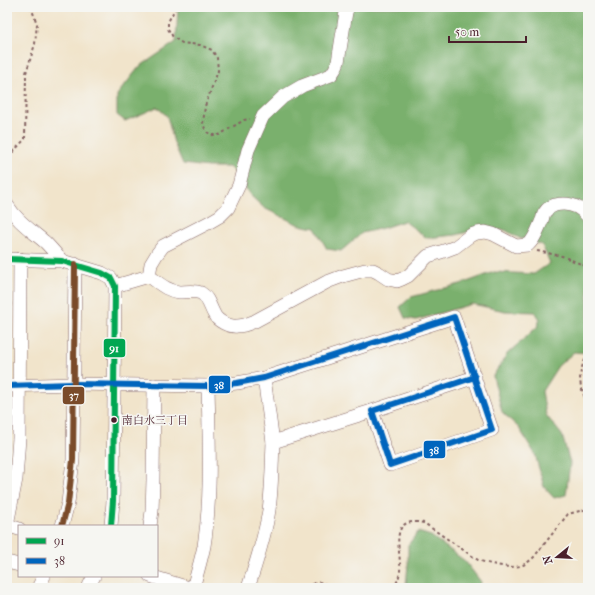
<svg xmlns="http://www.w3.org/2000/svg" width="595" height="595" font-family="'IM FELL French Canon','Noto Serif JP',serif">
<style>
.forest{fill:#7ab06d;stroke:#62684c}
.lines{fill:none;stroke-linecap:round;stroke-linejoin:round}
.minor-casing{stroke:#846463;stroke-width:14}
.path{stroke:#846463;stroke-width:2;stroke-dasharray:3 3;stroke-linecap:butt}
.minor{stroke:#fff;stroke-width:13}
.bus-1-casing{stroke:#f6f6f2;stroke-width:9}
.bus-2-casing{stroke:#f6f6f2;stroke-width:9}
.bus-3-casing{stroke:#f6f6f2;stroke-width:9}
.bus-1{stroke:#00a651;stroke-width:6}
.bus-2{stroke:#0065bd;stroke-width:6}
.bus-3{stroke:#7a4b2a;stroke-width:6}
.bus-dot{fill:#4a1f2b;stroke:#f6f6f2;stroke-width:1.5}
.labels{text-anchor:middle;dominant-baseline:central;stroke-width:3;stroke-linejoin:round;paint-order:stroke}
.bus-label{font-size:11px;fill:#4a1f2b;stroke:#f6f6f2;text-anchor:start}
.line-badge{stroke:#f6f6f2;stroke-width:1.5}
.badge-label{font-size:11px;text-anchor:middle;font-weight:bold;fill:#fff}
</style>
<rect width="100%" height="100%" fill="#f6f6f2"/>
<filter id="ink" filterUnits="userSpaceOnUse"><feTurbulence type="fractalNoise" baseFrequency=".025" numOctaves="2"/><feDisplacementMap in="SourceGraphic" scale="8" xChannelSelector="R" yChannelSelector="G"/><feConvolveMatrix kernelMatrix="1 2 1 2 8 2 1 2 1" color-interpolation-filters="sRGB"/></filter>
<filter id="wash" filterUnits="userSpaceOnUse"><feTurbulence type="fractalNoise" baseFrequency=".012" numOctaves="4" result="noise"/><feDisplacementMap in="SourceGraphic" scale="16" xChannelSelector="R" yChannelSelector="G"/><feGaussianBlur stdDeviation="0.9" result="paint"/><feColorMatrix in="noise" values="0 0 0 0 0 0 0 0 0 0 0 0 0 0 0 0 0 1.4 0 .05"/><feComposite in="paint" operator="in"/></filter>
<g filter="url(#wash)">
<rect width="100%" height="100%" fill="#f1e4cb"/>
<g class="forest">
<polygon points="178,7 588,7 588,353 574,352 558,366 542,391 546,415 562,435 570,463 566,495 554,498 544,487 535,454 519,428 502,412 493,376 507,354 537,327 540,319 535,312 505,311 472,304 416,320 405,318 400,307 411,297 464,283 494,272 534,274 550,263 542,245 519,238 505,230 475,230 456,235 427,238 404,221 383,228 362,233 341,251 327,249 315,228 299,225 264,208 250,195 235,173 229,167 208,167 183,164 174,143 167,116 157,107 144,113 125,121 117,115 117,95 139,67 176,42"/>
<polygon points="418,532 431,536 465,561 481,582 480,588 404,588 406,585 408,565 408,545"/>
</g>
</g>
<g filter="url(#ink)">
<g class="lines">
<defs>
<g id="minor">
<path d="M7 205C17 221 31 230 45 242 51 248 56 254 62 261"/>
<polyline points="7,259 62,261 102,273 111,278 115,286 113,501 111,526"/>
<path d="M149 276C159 283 167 291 179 292 186 292 194 290 201 293 208 297 210 307 214 314 217 321 229 327 237 326 244 326 250 323 255 321L327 282 343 276 365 270H373L379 273 388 279 397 281 402 279 408 276 428 256 447 250 455 247 471 235 477 233 485 232 493 234 516 246 528 245C535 239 538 229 542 220 543 218 543 214 545 212 547 209 552 206 555 205 569 202 580 206 588 217"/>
<polyline points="115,286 149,276 151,264 157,254 163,246 208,223 220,216 228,208 239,185 248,150 263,116 283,97 302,86 331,75 335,69 338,62 346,12 348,7"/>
<polyline points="264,378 273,442 372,411"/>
<polyline points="7,386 73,384 208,386 237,383 264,378 454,317 492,430 390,465 372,411 475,377"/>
<polyline points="7,525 16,479 19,438 20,259"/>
<polyline points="7,525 19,529"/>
<polyline points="62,526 68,503 73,460 75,264"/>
<polyline points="150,526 152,511 153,480 154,385"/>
<polyline points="7,562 19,565"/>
<polyline points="150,576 189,588"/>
<polyline points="38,588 44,576"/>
<polyline points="88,588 94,576"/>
<path d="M193 588C197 574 201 560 204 546 212 495 209 438 208 386"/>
<path d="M248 588C256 563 265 537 269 510 272 488 272 465 273 442"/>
</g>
</defs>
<use href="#minor" class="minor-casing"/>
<g class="path">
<polyline points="176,7 168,22 168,29 173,37 182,43 200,45 212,50 217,58 218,71 205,106 203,124 206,131 211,135 219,135 244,120 250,119"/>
<polyline points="7,154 13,152 25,139 26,73 35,44 37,24 31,7"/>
<polyline points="537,251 562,256 588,267"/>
<path d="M588 354C577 374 578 384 588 404"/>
<path d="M308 588C317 579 323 582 332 588"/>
<path d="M393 588C397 583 399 578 400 571 402 552 386 515 424 523L478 560C489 564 512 570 523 565 527 563 531 560 534 557L568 514 588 509"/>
</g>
<use href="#minor" class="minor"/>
<defs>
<polyline id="bus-1" points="7,259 62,261 102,273 111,278 115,286 113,501 111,526"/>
<polyline id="bus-2" points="7,386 73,384 208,386 237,383 264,378 454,317 492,430 390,465 372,411 475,377"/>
<polyline id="bus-3" points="62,526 68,503 73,460 75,264"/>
</defs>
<use href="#bus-1" class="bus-1-casing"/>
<use href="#bus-2" class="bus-2-casing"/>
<use href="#bus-3" class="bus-3-casing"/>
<use href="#bus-1" class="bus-1"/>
<use href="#bus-2" class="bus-2"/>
<use href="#bus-3" class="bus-3"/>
</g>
</g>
<circle class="bus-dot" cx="114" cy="420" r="3.5"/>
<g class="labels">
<g class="bus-label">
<text x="122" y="420">南白水三丁目</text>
</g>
</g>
<g class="line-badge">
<rect x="103" y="338" width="23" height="20" rx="4" fill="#00a651"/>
<rect x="208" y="375" width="23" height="19" rx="4" fill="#0065bd"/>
<rect x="62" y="386" width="23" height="19" rx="4" fill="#7a4b2a"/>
<rect x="423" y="440" width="23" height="19" rx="4" fill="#0065bd"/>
</g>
<g class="badge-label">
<text x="114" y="352">91</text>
<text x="219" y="389">38</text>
<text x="74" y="399">37</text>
<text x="434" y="454">38</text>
</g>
<rect width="595" height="595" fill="none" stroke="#f6f6f2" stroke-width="24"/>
<rect x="18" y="525" width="140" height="52" fill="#f6f6f2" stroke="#b1a0a2"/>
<rect x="26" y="538" width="20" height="6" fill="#00a651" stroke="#b1a0a2"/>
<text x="54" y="545" font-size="12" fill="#4a1f2b">91</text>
<rect x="26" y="558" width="20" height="6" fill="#0065bd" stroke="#b1a0a2"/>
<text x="54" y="565" font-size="12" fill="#4a1f2b">38</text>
<g transform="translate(557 557) rotate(252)" stroke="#f6f6f2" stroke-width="3" paint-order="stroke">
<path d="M0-3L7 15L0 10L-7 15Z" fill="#4a1f2b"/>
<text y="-6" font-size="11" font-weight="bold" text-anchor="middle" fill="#4a1f2b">N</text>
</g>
<path d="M449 36v6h77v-6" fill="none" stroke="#4a1f2b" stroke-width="2"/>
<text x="455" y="36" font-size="12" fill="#4a1f2b" stroke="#f6f6f2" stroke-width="3" paint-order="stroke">50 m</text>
</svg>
